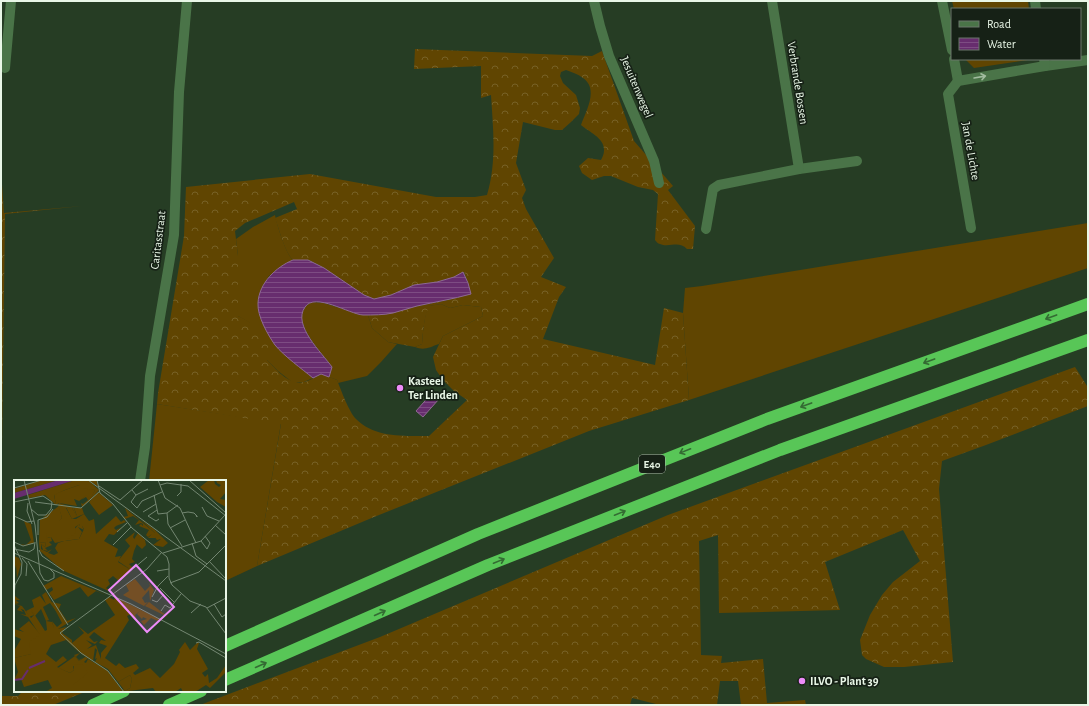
<svg xmlns="http://www.w3.org/2000/svg" width="1089" height="706" font-family="'Alegreya Sans',sans-serif">
<style>
.grass{fill:#604501}
.forest{fill:url(#forest-crowns);fill-rule:evenodd}
.water{fill:url(#water-rules);stroke:#8e6a92}
.lines{fill:none;stroke-linecap:round;stroke-linejoin:round}
.street{stroke:#4a7448;stroke-width:10}
.highway{stroke:#58c657;stroke-width:12}
.highway-bridge{stroke:#58c657;stroke-width:12}
.oneway{stroke:#a1bc9f}
.oneway2{stroke:#346b33}
.poi-dot{fill:#ed8cf9;stroke:#162116;stroke-width:1.5}
.labels{text-anchor:middle;dominant-baseline:central;stroke-width:3.5;stroke-linejoin:round;paint-order:stroke}
.shield{fill:#162116;stroke:#aab7a8;stroke-width:1}
.shield-label{font-size:11px;font-weight:bold;fill:#e9f7e7}
.street-label{font-size:12px;fill:#e9f7e7;stroke:#162116}
.poi-label{font-size:12px;font-weight:bold;fill:#e9f7e7;stroke:#162116;text-anchor:start}
.inset-river{fill:none;stroke:#672d6e;stroke-width:2}
.inset-road{fill:none;stroke:#748772;stroke-width:1}
.view{fill:#ed8cf9;fill-opacity:0.15;stroke:#ed8cf9;stroke-width:2}
.inset-edge{fill:none;stroke:#e9f7e7;stroke-width:2}
</style>
<defs>
<pattern id="forest-crowns" width="20" height="18" patternUnits="userSpaceOnUse"><rect width="20" height="18" fill="#604501"/><path d="M2 6a3 3 0 1 1 6 0M12 15a3 3 0 1 1 6 0" fill="none" stroke="#776126"/></pattern>
<pattern id="water-rules" width="6" height="5" patternUnits="userSpaceOnUse"><rect width="6" height="5" fill="#672d6e"/><path d="M0 2.5h6" fill="none" stroke="#7d4c83"/></pattern>
</defs>
<rect width="100%" height="100%" fill="#263d24"/>
<g class="grass">
<polygon points="952,1 1028,1 1029,9 954,9"/>
<polygon points="965,59 1029,59 1028,60 974,68"/>
<path d="M275 215C277 225 286 254 293 260L287 263 269 276 260 292 276 346 292 361 313 378 304 382H292L278 371 267 360 250 323 238 316V256L236 239 253 227Z"/>
<polygon points="1088,223 1088,268 689,400 683,313 685,288 702,286"/>
<path d="M312 302 324 303 362 315H368L372 328 388 342 397 344 381 362 367 376 338 383 337 380 329 377 332 367C322 352 284 316 312 302Z"/>
<path d="M441 304 450 308 463 305 481 307 483 316 443 336 439 344C430 347 424 351 415 347L422 344C423 331 424 318 428 306Z"/>
<polygon points="157,404 281,423 257,566 225,581 225,481 149,481"/>
</g>
<g class="forest">
<path d="M415 49 592 56 602 51 634 141 673 186 668 190 695 226 693 249H687C679 240 669 248 660 244 658 244 656 241 655 240L658 194 653 190 638 187 611 176H604L592 180 582 173 579 166 588 158 601 160C602 158 604 154 604 151 605 138 589 132 581 125 586 111 599 89 583 78 578 74 571 72 566 70L561 72 560 76 563 83 576 95 580 108 579 114 571 122 562 130H555L523 122 516 163 526 190 522 198 526 209 554 258 541 277 566 287 559 297 543 339 655 365 664 308 683 313 689 400 589 431 374 517 257 566 281 424 157 404 158 393 184 236 186 187 310 174 436 197H475L487 195C497 162 493 128 491 95L481 98V66L414 69ZM294 202 297 209 275 218C279 229 285 253 293 260H309L324 268 364 295 374 299 391 295 414 285 437 282 454 277 464 272 468 283 470 294 448 300 408 308 392 313 368 315 372 328 388 342 415 347 422 344C423 331 424 318 429 306L441 304 450 308 463 305 481 307 483 316 443 336 433 357 436 370 443 380 454 391 467 400 429 436C404 436 375 438 356 419 349 412 341 390 337 380L322 374C316 376 310 381 304 382 288 385 277 370 267 360 269 351 269 340 263 332 259 327 244 319 238 316V256L235 231 245 223Z"/>
<polygon points="1,170 4,213 82,206 5,214 2,449 1,449"/>
<polygon points="1075,367 1087,386 1088,390 1088,406 986,445 942,461 939,489 953,662 904,667 884,667 866,659 862,655 860,640 870,615 882,595 893,582 920,561 903,530 825,562 840,610 719,613 718,535 699,541 701,655 722,656 721,663 763,659 767,703 805,700 806,705 741,705 738,681 720,681 717,705 660,705 632,698 630,705 200,705 380,637 668,515"/>
<polygon points="23,691 87,691 53,705 1,705 1,696 18,696"/>
</g>
<g class="water">
<path d="M293 260H308L324 268 364 295 374 299 391 295 414 285 437 282 454 277 463 272 468 283 471 294C453 299 435 302 417 306 409 308 401 311 393 313 384 315 373 315 363 315 349 314 315 292 305 307 292 325 322 353 332 367L329 377 321 374 313 378C302 369 284 356 275 345 268 335 257 316 258 303 259 283 276 267 293 260Z"/>
<polygon points="432,393 439,399 423,417 416,411"/>
</g>
<g class="lines">
<g class="street">
<polyline points="594,1 600,26 609,56 654,161 659,183"/>
<polyline points="942,1 952,50"/>
<polyline points="1035,1 1036,9"/>
<polyline points="954,59 958,81"/>
<polyline points="1045,66 1088,60"/>
<polyline points="5,68 11,1"/>
<polyline points="799,169 857,161"/>
<polyline points="971,228 948,94 958,81 1045,66 1044,59"/>
<polyline points="706,229 713,189 719,185 799,169 772,1"/>
<polyline points="140,481 145,447 150,376 174,235 179,92 187,1"/>
</g>
<g class="highway">
<polyline points="225,646 478,534 767,419 1088,304"/>
<polyline points="225,680 488,565 780,450 1088,340"/>
<polyline points="169,705 201,691"/>
</g>
<polyline class="highway-bridge" points="93,705 124,691"/>
</g>
<defs><path id="oneway-shaft" d="M-6 0H5M1.5-3L5.5 0L1.5 3" fill="none" stroke-width="1.6" stroke-linecap="round" stroke-linejoin="round"/></defs>
<use class="oneway" href="#oneway-shaft" transform="translate(980 77) rotate(-10)"/>
<g class="oneway2">
<use href="#oneway-shaft" transform="translate(1051 317) rotate(160)"/>
<use href="#oneway-shaft" transform="translate(929 361) rotate(160)"/>
<use href="#oneway-shaft" transform="translate(806 405) rotate(160)"/>
<use href="#oneway-shaft" transform="translate(685 451) rotate(158)"/>
<use href="#oneway-shaft" transform="translate(620 513) rotate(-22)"/>
<use href="#oneway-shaft" transform="translate(499 561) rotate(-22)"/>
<use href="#oneway-shaft" transform="translate(380 613) rotate(-24)"/>
<use href="#oneway-shaft" transform="translate(261 665) rotate(-24)"/>
</g>
<g class="poi-dot">
<circle cx="400" cy="388" r="4"/>
<circle cx="802" cy="681" r="4"/>
</g>
<g class="labels">
<rect class="shield" x="639" y="455" width="26" height="18" rx="3"/>
<g class="shield-label">
<text x="652" y="464">E40</text>
</g>
<g class="street-label">
<text transform="translate(798 83) rotate(81)">Verbrande Bossen</text>
<text transform="translate(637 87) rotate(67)">Jesuitenwegel</text>
<text transform="translate(971 151) rotate(80)">Jan de Lichte</text>
<text transform="translate(158 240) rotate(-83)">Caritasstraat</text>
</g>
<g class="poi-label">
<text x="408" y="381">Kasteel<tspan x="408" dy="14">Ter Linden</tspan></text>
<text x="810" y="681">ILVO - Plant 39</text>
</g>
</g>
<g transform="translate(14 480)">
<rect width="212" height="212" fill="#263d24"/>
<path d="M65 5 81 10 76 20 72 16 65 21 60 19 63 26 45 23 42 25 40 14ZM84 12 99 25 85 35 75 22ZM45 26 48 38 33 58 37 57 38 61 35 62 38 65 31 68 34 71 29 70 27 64 31 67 32 62 25 63 26 40ZM52 27 58 28 63 36 60 28H68L70 34 58 39ZM126 39 141 50 154 63 149 67 139 65 147 59 143 60 139 55 141 53ZM10 41 17 44 20 63 11 66 6 64 12 65 17 60ZM66 43 65 46H68L70 50 64 47 68 52 65 59 50 61ZM121 52 119 57 123 64 120 71 129 80 120 71 118 79 121 82 115 84 119 88 117 90 104 81 116 66 111 60ZM0 76 5 78 7 84 3 98 2 85 0 93ZM32 112 45 135 36 123 29 127 35 140 32 141 27 129 21 136 16 130 20 135 15 137 12 131 20 127 18 120 26 116 32 124 28 115ZM135 122 154 137 131 126ZM15 141 27 155 18 174 0 178V171L7 159 0 156V149L10 152 5 149ZM61 176 65 181 71 177 74 178 70 182 72 183 74 179 93 190 108 210 106 212H57V206L73 193 59 186 60 190 56 193 44 188ZM116 195 118 199 116 208 111 211 104 202Z" fill="#604501"/>
<path d="M28 0H45L0 13V9ZM61 0H82L84 5 85 7 75 1 85 10 76 20 68 27 67 23 69 24 74 20 72 17 67 20 72 15 76 19 81 10 66 8 65 5 51 10 40 15 42 25 31 15 15 18 14 15ZM178 0 186 7 195 0H200L201 4 205 7 207 5 203 3 202 0 211 1 212 12 206 19 212 20V27L203 22ZM45 23 60 28 63 37 58 28H52L58 39H62L70 34 75 41 80 39 82 54 102 36 107 42 110 40 112 42 102 46 100 48 102 50 108 47 100 55 95 54 90 61 104 69 101 77 107 76 104 82 117 90 114 93 117 96 114 93 105 101 99 96 94 100 96 104 92 108 99 113 48 90 26 71 25 63 32 62 31 67 27 64V69L33 72 38 69 34 73 40 75 44 73 41 68 44 63 50 61 41 63 37 57 33 58 34 62 32 57 33 53 48 38 44 25ZM66 44 65 46H68L70 49 65 59 51 61 62 53 61 47ZM111 28 141 53V58H134L138 54 134 57 132 55 135 50 125 46 127 44 129 46V44L127 43 121 45 125 40 119 36 111 39 109 37 114 36ZM124 53 131 60 132 65 128 69 119 61ZM47 96 95 116 82 111 74 117 66 107 40 120 35 113 39 110 38 107 32 110 29 106ZM121 99 131 111 136 106 135 103 140 110 136 121 135 110 128 118 131 123 134 122 130 126 109 115 115 111 112 105ZM1 116 6 120H2L5 123 1 124 8 126 17 138 20 135 17 129 31 151 33 150 32 141 38 142 40 148 38 141 43 147 48 143 37 122 47 124 45 129 53 141 62 138 44 149 52 147 48 153 58 160V163L70 153 64 146 74 154 101 135 91 120 95 117 100 120 101 117 145 139 144 141 137 138 130 145 127 141 133 139 129 137 128 139 123 134 126 131 121 135 123 141 117 134 113 136 115 140 91 178 102 186 105 183 111 188 122 184 125 188 119 193 121 195 136 188 146 198 160 184 166 172 165 170 171 162 176 170 184 162 185 163 183 169 194 189 188 193 191 197 194 194 195 203 203 198 212 185V192L196 208 192 205 181 212H169L167 208 161 212H142L139 208 106 212 109 209 111 211 116 208 118 199 116 195 104 202 94 189 81 182 83 178 81 179 83 170 81 168 79 181 66 173 62 177 65 180 69 178 65 181 60 175 66 173 52 160 37 165 32 174 42 182 49 176 41 168 53 180 43 187 56 193 60 190V184L69 185 74 193 57 207V212H31L38 208 34 200 10 207 7 199 0 200 4 192 0 178 17 174 15 162 26 155 14 137 6 134 12 135 10 130 7 129 9 132 3 130 6 126 0 124ZM80 152 92 161 87 160 85 163 93 166 87 173V179L82 165 73 169 78 165 72 160 81 164 84 161 80 162 75 157Z" fill="#604501" fill-rule="evenodd"/>
<path d="M45 0H61L0 19V13Z" fill="#672d6e"/>
<path class="inset-river" d="M15 188 31 181M0 200 8 199 14 190"/>
<path class="inset-road" d="M10 0 21 45 26 93 30 100 34 101 40 98V93L36 89M74 0 212 101M83 0 86 13 99 24 118 48 153 77 155 84V98L158 105 176 121 192 127 212 154M144 0 151 18 166 28 182 63M175 0 212 33M146 5 153 3 174 6 212 36M85 6 106 20 129 0M0 8 28 0M118 10 122 15 117 22 123 28 128 21 148 12M122 15 134 9M140 15 144 34 153 33 164 25M163 16 167 12V4M0 22 29 16 38 22 37 29 32 35H24L17 29M21 22 67 28 86 11M14 23 13 31 18 44M188 27 193 36 205 41M143 30 134 36 142 41 145 39M129 32 142 24M153 33 154 44 168 66M168 33 174 32 180 33 183 36V37L182 35M0 36 13 42 20 41M24 40 33 37 39 29M24 40V55M201 45 212 55M156 48 171 40M103 52 113 43M187 61 193 69 196 63 191 56M0 62 9 66 20 63M178 63 182 76 193 84M0 65 8 82 7 94M99 65 117 47M0 69 15 72 20 69 21 62M25 70 28 76 50 91M0 73 117 124 212 174M149 73 187 61 211 35M8 78 13 84 12 96M14 81 54 145M195 81 212 99M120 88 133 77M143 91 155 89M156 103 185 92 212 65M146 108 160 122M0 117 1 105 7 94M138 117 144 106 154 96M138 120 143 122 150 114M200 124 208 137 212 134M193 128 212 118M147 131 151 125 156 128 167 114M177 133 187 124M182 163 185 162 212 178M110 212 94 191 67 173 46 153 133 89 148 72"/>
<path class="view" d="M122 85 160 127 133 152 95 110Z"/>
<rect width="212" height="212" class="inset-edge"/>
</g>
<rect width="1089" height="706" fill="none" stroke="#e9f7e7" stroke-width="4"/>
<rect x="951" y="8" width="130" height="52" fill="#162116" stroke="#6a776a"/>
<rect x="959" y="21" width="20" height="6" fill="#4a7448" stroke="#6a776a"/>
<text x="987" y="28" font-size="12" fill="#e9f7e7">Road</text>
<rect x="959" y="38" width="20" height="12" fill="url(#water-rules)" stroke="#6a776a"/>
<text x="987" y="48" font-size="12" fill="#e9f7e7">Water</text>
</svg>
